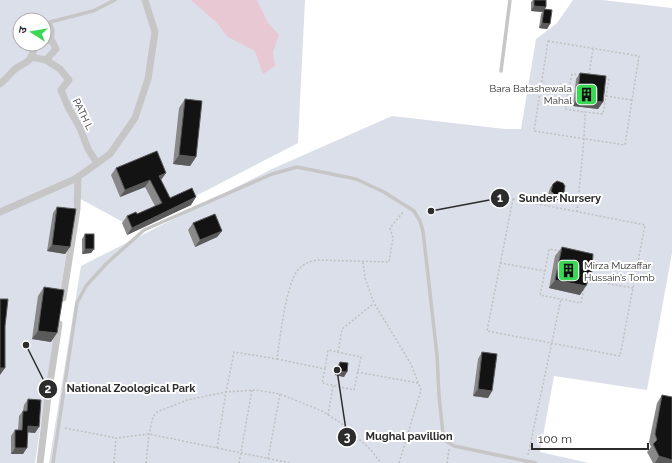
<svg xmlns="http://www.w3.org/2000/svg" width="672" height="463" font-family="Raleway,'Noto Sans Devanagari',sans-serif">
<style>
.green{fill:#dbdfe9;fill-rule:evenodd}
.water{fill:#e8c8d3}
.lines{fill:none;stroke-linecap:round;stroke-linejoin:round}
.path{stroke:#c0c0c0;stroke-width:1.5;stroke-dasharray:2 2;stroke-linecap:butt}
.lane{stroke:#c6c6c6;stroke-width:3.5}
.street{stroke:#c6c6c6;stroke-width:7}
.wall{fill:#898989}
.shaded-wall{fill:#5a5a5a}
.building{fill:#131313;stroke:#5a5a5a}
.labels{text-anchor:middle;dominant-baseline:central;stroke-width:4;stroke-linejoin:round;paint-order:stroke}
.poi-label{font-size:10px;fill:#2c2c2c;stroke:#fff;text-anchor:end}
.street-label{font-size:10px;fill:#2c2c2c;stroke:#fff}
.leader{fill:none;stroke:#2c2c2c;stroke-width:1.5}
.callout-dot{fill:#2c2c2c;stroke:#fff;stroke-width:1.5}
.mark-label{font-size:12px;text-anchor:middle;font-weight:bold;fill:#fff}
.callout-label{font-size:11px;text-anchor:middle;font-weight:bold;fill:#2c2c2c;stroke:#fff;stroke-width:4;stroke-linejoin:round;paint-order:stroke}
</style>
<rect width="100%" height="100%" fill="#fff"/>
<g class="green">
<path d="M0 0H305L298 143 134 228 75 196 35 463H0ZM20 20H44V44H20Z"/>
<polygon points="573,0 602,0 672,8 672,253 647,390 554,376 540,452 589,463 49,463 81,266 272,169 392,116 505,129 521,129 536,39 557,23"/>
</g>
<polygon class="water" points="191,0 257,0 268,23 279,35 273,52 275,66 263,74 255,51 228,37 216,22"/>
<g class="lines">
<g class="path">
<polygon points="548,41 639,56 625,145 534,131"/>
<polyline points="589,74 593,49"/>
<polyline points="580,75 572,74 565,109 585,112"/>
<polyline points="606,96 632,100"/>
<polygon points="513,199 645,225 620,356 487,331"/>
<polyline points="577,212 584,139 585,112 603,114 609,79 605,79"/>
<polyline points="363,262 365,278 374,303 411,364 421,390 399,463"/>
<polyline points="500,263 545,271 540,295 581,303 584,288"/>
<polyline points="545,271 549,249 561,251"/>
<polyline points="588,280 633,288"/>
<polyline points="338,352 342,329 373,304"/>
<polyline points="277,359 325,369 322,383 354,390 361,357 328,350 325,369"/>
<polyline points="357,372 418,383"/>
<polyline points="328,415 333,386"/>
<polyline points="65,428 116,438"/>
<path d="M217 448 226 392 234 352 277 359C280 338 286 286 297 271 303 264 309 261 318 260L389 262 393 238 390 228 404 211"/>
<polyline points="528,455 561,299"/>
<polyline points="268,459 280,394"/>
<polyline points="114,463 116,438 149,434 290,463"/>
<polyline points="146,463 149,434 153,417 157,412 187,400 226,392 256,390 280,394 322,411 341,423 371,450 381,463"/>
<polyline points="239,463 252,390"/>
<polyline points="447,463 449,449"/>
</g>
<g class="lane">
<polyline points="50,22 53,30 52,41"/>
<polyline points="44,28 50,22 93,11 115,0"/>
<polyline points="501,71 510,0"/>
<polyline points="53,463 77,303 86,286 106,264 144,230 272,174 297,167 356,179 384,192 414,211 420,221 423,231 437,355 439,396 443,433 446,441 454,446 536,463"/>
</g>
<g class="street">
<polyline points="31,57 46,60 56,49 52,41 44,40"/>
<polyline points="46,60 60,69 69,80 61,90 68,107 80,128 88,149 97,163"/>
<path d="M0 84C5 80 9 75 14 70 19 65 25 65 30 59 33 54 33 49 37 44"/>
<polyline points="0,212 75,179 110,154 135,118 148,79 155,32 145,0"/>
<polyline points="63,298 77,209 78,177"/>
<polyline points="40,463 48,396 59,324"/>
</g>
</g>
<g class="wall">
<polygon points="533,0 546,0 546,7 543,12 531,11 531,2"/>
<polygon points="544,9 550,24 547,29 539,28 541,14"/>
<polygon points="580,73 603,102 598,109 573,106 576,79"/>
<polygon points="185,99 196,157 190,166 173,164 179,108"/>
<polygon points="116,168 161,180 170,198 191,205 127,235 122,223 127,216 137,214 155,206 145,187 120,197 111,175"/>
<polygon points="553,184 561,197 558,200 552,199 548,195 550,188"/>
<polygon points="57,207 70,247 65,254 47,251 53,213"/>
<polygon points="193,223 222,231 217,237 195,247 188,230"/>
<polygon points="85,234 94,249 91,253 82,254 82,239"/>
<polygon points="562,247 580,295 549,288 555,256"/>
<polygon points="44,287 51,342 32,339 38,296"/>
<polygon points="482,352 492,391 488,398 473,396 478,359"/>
<polygon points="340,362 344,377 335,375 337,366"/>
<polygon points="662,395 672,463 653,463 647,452 651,447 649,442 657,403"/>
<polygon points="28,399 35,433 28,432 23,454 11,454 11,436 15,430 18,430 19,416 23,411 24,405"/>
</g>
<g class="shaded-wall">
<polygon points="534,6 546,7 543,12 531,11"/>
<polygon points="542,23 550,24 547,29 539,28"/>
<polygon points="577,99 603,102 598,109 573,106"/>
<polygon points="179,155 196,157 190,166 173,164"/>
<polygon points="166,173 161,180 159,176"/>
<polygon points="150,180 145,187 120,197 125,190"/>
<polygon points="564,192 558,200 552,199 555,195"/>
<polygon points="196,197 191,205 127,235 132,228"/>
<polygon points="222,231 217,237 195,247 200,240"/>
<polygon points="52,245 70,247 65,254 47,251"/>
<polygon points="85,249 94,249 91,253 82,254"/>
<polygon points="555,280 586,286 580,295 549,288"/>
<polygon points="38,331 57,333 51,342 32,339"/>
<polygon points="0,368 5,368 0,375"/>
<polygon points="338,371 347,372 344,377 335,375"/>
<polygon points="478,389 492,391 488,398 473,396"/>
<polygon points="28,426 39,427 35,433 24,432"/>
<polygon points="15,448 27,448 23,454 11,454"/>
<polygon points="659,456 672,460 672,463 655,463"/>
</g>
<g class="building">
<polygon points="534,0 546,0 546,7 534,6"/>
<polygon points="544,9 552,10 550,24 542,23"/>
<polygon points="580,73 606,76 603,102 577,99"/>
<polygon points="185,99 202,101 196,157 179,155"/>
<polygon points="157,151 166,173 159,176 170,198 192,188 196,197 132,228 127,216 136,212 137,214 162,203 150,180 125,190 116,168"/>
<polygon points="557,181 563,183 565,186 564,192 561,196 555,195 551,191 553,184"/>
<polygon points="57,207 76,209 70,247 52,245"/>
<polygon points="215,214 222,231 200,240 193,223"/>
<rect x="85" y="234" width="9" height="15"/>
<polygon points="562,247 593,254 592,271 586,286 555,280"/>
<polygon points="44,287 64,290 57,333 38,331"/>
<polygon points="0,299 8,299 5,326 5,368 0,368"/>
<polygon points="482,352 497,354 492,391 478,389"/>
<polygon points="340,362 348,363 347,372 338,371"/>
<polygon points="662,395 672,397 672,460 659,456 653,444 657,440 655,434"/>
<polygon points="28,399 41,400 39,427 28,426 27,448 15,448 15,430 22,430 23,411 27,411"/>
</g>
<defs>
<symbol id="building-square" viewBox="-11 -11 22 22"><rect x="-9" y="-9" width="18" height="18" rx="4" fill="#3ad855" stroke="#fff"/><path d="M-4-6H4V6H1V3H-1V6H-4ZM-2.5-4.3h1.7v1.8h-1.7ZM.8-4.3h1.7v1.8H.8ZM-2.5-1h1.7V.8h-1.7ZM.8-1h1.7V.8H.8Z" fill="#111"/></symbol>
</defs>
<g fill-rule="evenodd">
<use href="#building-square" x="574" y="82" width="25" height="25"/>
<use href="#building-square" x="556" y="258" width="25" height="25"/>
</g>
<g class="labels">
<g class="poi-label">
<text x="572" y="88">Bara Batashewala<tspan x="572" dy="12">Mahal</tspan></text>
<text x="584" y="265" text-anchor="start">Mirza Muzaffar<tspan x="584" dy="12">Hussain’s Tomb</tspan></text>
</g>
<g class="street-label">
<text transform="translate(83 114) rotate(64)">PATH L</text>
</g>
</g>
<path class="leader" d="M431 211L500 198M26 345L48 389M337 370L347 437"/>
<g class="callout-dot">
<circle cx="431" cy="211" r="4"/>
<circle cx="26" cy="345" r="4"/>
<circle cx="337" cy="370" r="4"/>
<circle cx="500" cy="198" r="10"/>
<circle cx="48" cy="389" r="10"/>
<circle cx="347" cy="437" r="10"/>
</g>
<g class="mark-label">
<text x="500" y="202">1</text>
<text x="48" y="393">2</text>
<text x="347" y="441">3</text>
</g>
<g class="callout-label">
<text x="560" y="202">Sunder Nursery</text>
<text x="131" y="392">National Zoological Park</text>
<text x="409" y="440">Mughal pavillion</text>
</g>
<g transform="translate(32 32) rotate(282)"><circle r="19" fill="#ffffff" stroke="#ababab"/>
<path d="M0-3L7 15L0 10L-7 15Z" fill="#3ad855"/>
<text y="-6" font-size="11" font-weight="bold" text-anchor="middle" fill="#2c2c2c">उ</text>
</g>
<path d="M532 443v6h116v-6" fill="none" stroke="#2c2c2c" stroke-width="2"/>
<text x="538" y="443" font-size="12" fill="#2c2c2c" stroke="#ffffff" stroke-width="3" paint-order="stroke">100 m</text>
</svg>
